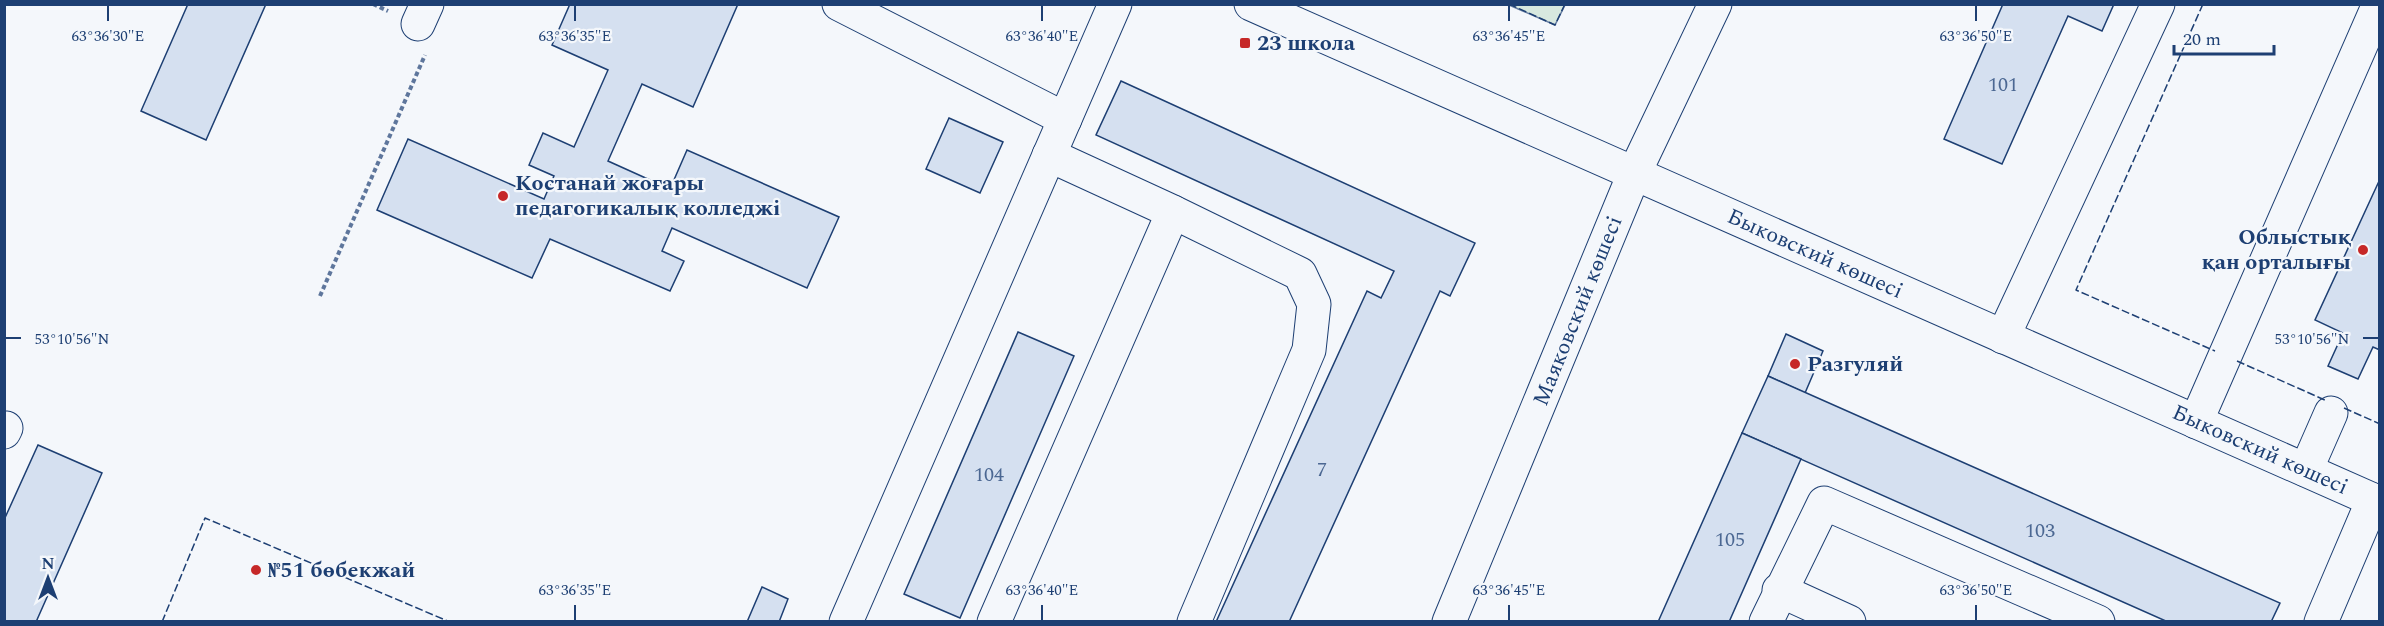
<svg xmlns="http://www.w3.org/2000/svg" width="2384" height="626" font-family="Spectral,serif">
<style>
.green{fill:#d7e8df;stroke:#687fa3;stroke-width:1.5}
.building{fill:#d5e0f0;stroke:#1d3f73;stroke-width:1.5}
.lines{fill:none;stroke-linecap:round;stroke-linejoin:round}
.minor-casing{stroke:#1d3f73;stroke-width:35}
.major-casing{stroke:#1d3f73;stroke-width:35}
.path{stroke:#5e769c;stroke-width:4;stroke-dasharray:4.5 3;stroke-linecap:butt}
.minor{stroke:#f4f7fb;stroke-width:33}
.major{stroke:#f4f7fb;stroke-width:33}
.fence{stroke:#1d3f73;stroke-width:1.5;stroke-dasharray:8 3;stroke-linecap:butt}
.ticks{fill:none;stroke:#1d3f73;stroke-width:2}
.poi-dot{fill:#c62828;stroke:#f4f7fb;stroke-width:2}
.labels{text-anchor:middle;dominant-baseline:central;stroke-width:4.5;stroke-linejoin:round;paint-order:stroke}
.number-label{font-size:20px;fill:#4b6792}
.poi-label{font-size:22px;font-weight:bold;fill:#1d3f73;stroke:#f4f7fb;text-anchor:start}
.street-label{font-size:22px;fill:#1d3f73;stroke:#f4f7fb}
.ticks-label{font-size:15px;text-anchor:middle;fill:#1d3f73;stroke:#f4f7fb;stroke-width:4.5;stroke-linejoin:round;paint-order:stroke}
</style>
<rect width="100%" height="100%" fill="#f4f7fb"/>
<polygon class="green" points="1509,5 1565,5 1555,25"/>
<g class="building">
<polygon points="188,4 266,4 206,140 141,111"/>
<polygon points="570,4 738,4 693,107 642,84 608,161 670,189 687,150 839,217 807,288 672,228 662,251 684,261 670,291 550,239 532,278 377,210 408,139 544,199 554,176 529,165 543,133 574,147 608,70 552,45"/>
<polygon points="2003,4 2114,4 2102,31 2068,16 2002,164 1944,139"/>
<polygon points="1121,81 1475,243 1450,296 1440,291 1289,622 1216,622 1367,291 1381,298 1394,271 1096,135"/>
<polygon points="949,118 1003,142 980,193 926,169"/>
<polygon points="2380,179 2380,350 2373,347 2358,379 2328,366 2343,333 2315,320"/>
<polygon points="1018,332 1074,356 960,618 904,594"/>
<polygon points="1786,334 1823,351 1805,393 1768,376"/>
<polygon points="1768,376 2280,603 2271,622 2168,622 1742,433"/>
<polygon points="1742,433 1801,459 1729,622 1658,622"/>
<polygon points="38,445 102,473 36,622 4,622 4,520"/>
<polygon points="762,587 788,599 779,622 747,622"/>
</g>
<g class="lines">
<defs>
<g id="minor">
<polyline points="839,4 1065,119"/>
<polyline points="418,24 427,4"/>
<polyline points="1049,155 1173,212 1300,274 1314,304 1309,350 1194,622"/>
<polyline points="2003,337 2158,4"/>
<polyline points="2196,422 2379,4"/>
<polyline points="4,432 6,428"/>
<polyline points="2306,470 2331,413"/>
<polyline points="1779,590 1849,622"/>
<polyline points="846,622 1115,4"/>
<polyline points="994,622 1173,212"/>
<polyline points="1449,622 1634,174"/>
<polyline points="1766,622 1824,503 2098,622"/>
<polyline points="2321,622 2373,500"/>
</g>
<g id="major">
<polyline points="1251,4 2380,503"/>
<polyline points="1634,174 1715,4"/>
</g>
</defs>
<use href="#minor" class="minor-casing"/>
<use href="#major" class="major-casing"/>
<g class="path">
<polyline points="373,4 388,11"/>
<polyline points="320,296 425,55"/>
</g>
<use href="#minor" class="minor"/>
<use href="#major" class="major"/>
<g class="fence">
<polyline points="1509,4 1555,25 1565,4"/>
<polyline points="2203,4 2076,290 2215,351"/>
<polyline points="2237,361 2327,401"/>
<polyline points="2344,408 2380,424"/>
<polyline points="162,622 205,518 450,622"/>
</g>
</g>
<path class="ticks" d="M108 6V21M575 6V21M1042 6V21M1509 6V21M1976 6V21M6 338H21M2363 338H2378M575 605V620M1042 605V620M1509 605V620M1976 605V620"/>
<g class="poi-dot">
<rect x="1239" y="37" width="12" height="12" rx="3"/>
<circle cx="503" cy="196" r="6"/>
<circle cx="2363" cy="250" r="6"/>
<circle cx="1795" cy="364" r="6"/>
<circle cx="256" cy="570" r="6"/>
</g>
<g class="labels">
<g class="number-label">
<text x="2003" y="85">101</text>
<text x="1322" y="470">7</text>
<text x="989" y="475">104</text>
<text x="2040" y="531">103</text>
<text x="1730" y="540">105</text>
</g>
<g class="poi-label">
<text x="1257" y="43">23 школа</text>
<text x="515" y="183">Костанай жоғары<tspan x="515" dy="25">педагогикалық колледжі</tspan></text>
<text x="2351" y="237" text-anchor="end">Облыстық<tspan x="2351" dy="25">қан орталығы</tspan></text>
<text x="1807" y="364">Разгуляй</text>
<text x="268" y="570">№51 бөбекжай</text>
</g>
<g class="street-label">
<text transform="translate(1815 254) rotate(24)">Быковский көшесі</text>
<text transform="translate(1578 311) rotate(-68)">Маяковский көшесі</text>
<text transform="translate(2260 450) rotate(24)">Быковский көшесі</text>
</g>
</g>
<g class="ticks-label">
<text x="108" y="41">63°36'30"E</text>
<text x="575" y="41">63°36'35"E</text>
<text x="1042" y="41">63°36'40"E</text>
<text x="1509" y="41">63°36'45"E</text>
<text x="1976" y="41">63°36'50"E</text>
<text x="72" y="344">53°10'56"N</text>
<text x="2312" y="344">53°10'56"N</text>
<text x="575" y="595">63°36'35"E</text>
<text x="1042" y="595">63°36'40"E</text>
<text x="1509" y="595">63°36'45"E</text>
<text x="1976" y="595">63°36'50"E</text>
</g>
<rect width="2384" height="626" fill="none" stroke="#1d3f73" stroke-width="12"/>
<g transform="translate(48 578)" stroke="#f4f7fb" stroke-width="4.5" paint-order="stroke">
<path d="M0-4.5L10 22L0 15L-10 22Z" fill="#1d3f73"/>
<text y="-9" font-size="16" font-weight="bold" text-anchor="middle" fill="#1d3f73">N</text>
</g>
<path d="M2174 45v9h100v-9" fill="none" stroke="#1d3f73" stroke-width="3"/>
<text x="2183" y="45" font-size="18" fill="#1d3f73" stroke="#f4f7fb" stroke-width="4.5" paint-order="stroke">20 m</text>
</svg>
